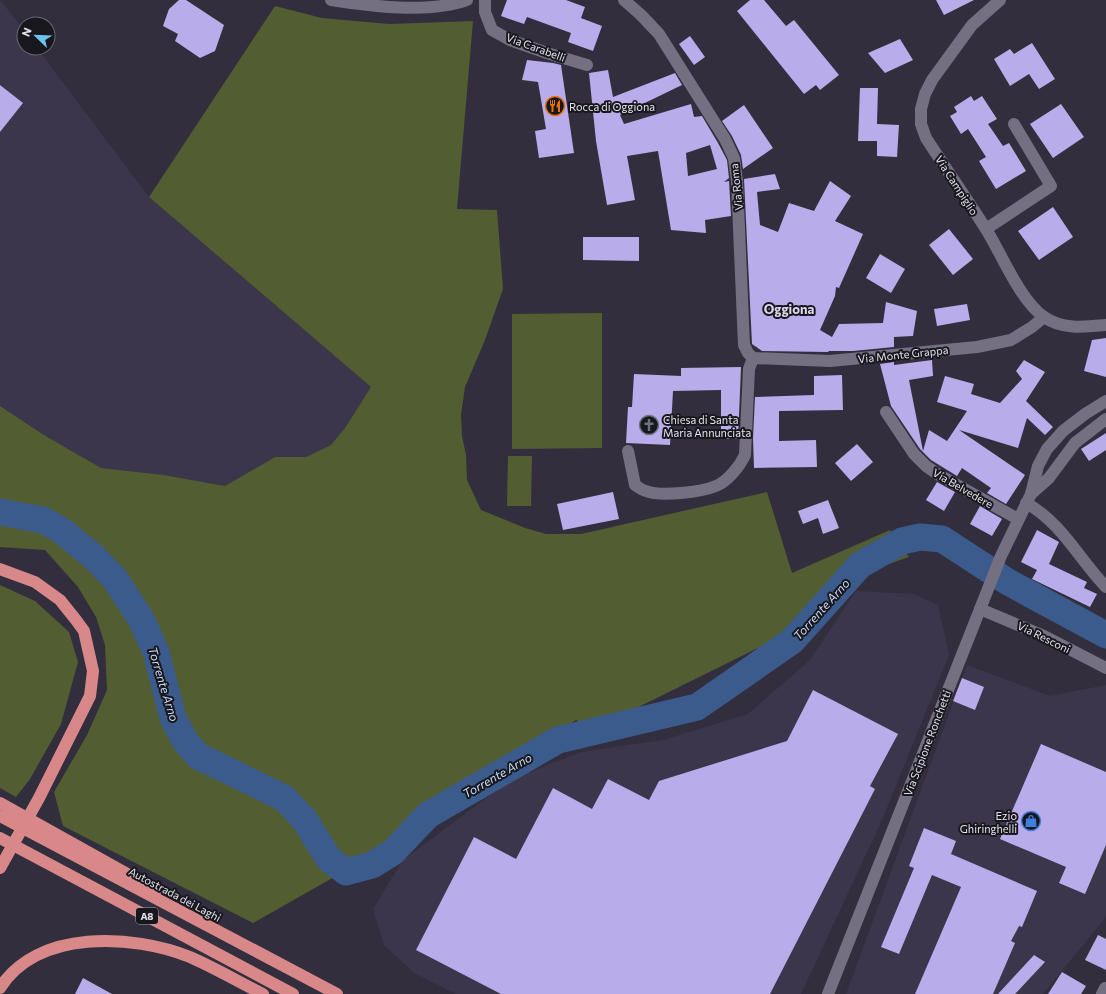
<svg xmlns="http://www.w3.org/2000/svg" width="1106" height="994" font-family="Commissioner,sans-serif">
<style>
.built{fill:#3c364c}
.green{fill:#525d32}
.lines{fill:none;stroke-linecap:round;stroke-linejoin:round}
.river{stroke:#3b5b8c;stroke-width:27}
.building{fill:#b9acea;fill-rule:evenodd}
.minor{stroke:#747082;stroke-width:12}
.highway{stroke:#d9888a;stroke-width:12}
.labels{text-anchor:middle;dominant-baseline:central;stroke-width:4;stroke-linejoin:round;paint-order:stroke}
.shield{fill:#19171e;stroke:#a6a4ae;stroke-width:1}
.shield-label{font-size:10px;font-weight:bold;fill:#e3e1eb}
.street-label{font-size:11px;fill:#e3e1eb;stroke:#19171e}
.poi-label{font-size:11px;fill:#e3e1eb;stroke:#19171e;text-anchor:start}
.water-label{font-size:12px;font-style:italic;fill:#c8dcfa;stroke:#19171e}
.quarter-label{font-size:13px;font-weight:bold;fill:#dcd7eb;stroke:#19171e}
</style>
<rect width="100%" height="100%" fill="#322e3d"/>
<g class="built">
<polygon points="0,0 24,30 24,48 37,48 149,197 371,387 345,428 331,445 306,457 275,457 225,486 164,475 101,468 44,435 0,406"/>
<polygon points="856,591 914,594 938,605 949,655 882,820 801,994 456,994 414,973 384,945 373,909 403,860 512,779 581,752 663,740 748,714 810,660"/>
<polygon points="967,665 1050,696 1106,685 1106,917 1043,994 846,994"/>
</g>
<g class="green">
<polygon points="275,6 322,18 389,24 473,21 457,209 497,210 503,289 485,340 465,387 461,415 462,436 466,455 467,480 481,510 525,528 546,534 581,534 767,492 792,573 890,530 909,557 877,568 841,595 762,646 592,730 576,720 505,767 408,828 373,855 253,923 63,826 54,792 87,735 107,690 105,645 96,617 78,587 45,550 0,547 0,406 44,435 101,468 164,475 225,486 275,457 306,457 331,445 345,428 371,387 149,197"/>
<polygon points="602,313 602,448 512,449 512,314"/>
<polygon points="508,456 532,456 531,506 507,506"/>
<polygon points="0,585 35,601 69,632 78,662 61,724 30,779 16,797 0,788"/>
</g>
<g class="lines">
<polyline class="river" points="0,512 43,520 61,530 94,557 115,579 141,619 156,652 173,718 185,741 198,756 284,798 304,819 329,859 346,872 372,865 393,852 428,815 558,740 697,707 792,641 860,565 902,541 920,537 942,539 1008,582 1106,635"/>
</g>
<g class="building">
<polygon points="179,0 186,0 224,25 215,51 200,58 175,41 178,34 163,26 169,9"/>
<polygon points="507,0 566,0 585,7 581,18 602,26 593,51 568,42 571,33 527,17 524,24 501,16"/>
<polygon points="750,0 764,0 786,26 794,20 839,75 820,90 816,85 804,94 737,11"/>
<polygon points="936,0 974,0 944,15"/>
<polygon points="690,36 705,57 694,65 679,44"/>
<polygon points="900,39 913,60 885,73 868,53"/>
<polygon points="1032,43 1055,79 1039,89 1029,74 1010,86 994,59 1010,49 1014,54"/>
<polygon points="527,60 553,63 561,65 574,153 539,158 535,131 546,129 538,82 522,80"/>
<path d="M608 70 613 97 675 73 682 85 620 115 624 124 691 104 694 117 702 116 718 143 727 160 729 178 724 182 729 181 731 216 705 220 706 233 671 230 658 151 627 156 635 200 607 205 596 141 589 73ZM710 145 717 169 688 176 686 153Z"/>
<polygon points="0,85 23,103 0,132"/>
<polygon points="860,88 878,88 877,124 899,125 897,157 877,156 877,141 858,141"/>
<polygon points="971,96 974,101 982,96 997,119 988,124 1003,146 1009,143 1026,171 996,189 979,161 986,157 968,129 961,134 950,116 957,112 954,107"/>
<polygon points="1061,104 1084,137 1053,158 1030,124"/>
<polygon points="744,105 773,148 743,169 741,155 732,136 722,121"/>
<polygon points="775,174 780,189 757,192 760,225 778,232 789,203 814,211 830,181 851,196 835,221 863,234 839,288 836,287 835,296 820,330 832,337 839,324 883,323 886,302 917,311 913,336 894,337 894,347 853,351 829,351 828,352 762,351 752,344 744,179"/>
<polygon points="1053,207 1073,237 1039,260 1018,231"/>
<polygon points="949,229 973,259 953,275 929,245"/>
<polygon points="583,237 639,237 639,261 583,260"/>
<polygon points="880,254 905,269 891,293 866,278"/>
<polygon points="967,304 970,320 937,326 934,309"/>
<polygon points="1106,338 1106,377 1084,371 1092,340"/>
<polygon points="932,360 933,376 909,380 923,451 929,430 947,441 967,411 937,402 945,376 974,384 971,394 1000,403 1022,379 1016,371 1024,360 1045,372 1026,401 1053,427 1045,435 1027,418 1018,448 959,430 1025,475 1006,504 987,493 991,488 962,468 957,476 931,460 920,449 891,406 880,364 894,362 894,365"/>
<polygon points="741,367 738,439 721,439 721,390 673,391 670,445 626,443 628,407 632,407 634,374 681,376 681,368"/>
<polygon points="842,375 843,410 779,411 779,441 816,440 817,467 754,468 753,438 755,397 814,395 814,376"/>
<polygon points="1106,433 1106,450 1089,461 1081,449"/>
<polygon points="857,444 873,462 851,481 835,463"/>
<polygon points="937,482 955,492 944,511 926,500"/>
<polygon points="613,492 619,519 563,530 557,504"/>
<polygon points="828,500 839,528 823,534 818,518 803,524 798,511"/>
<polygon points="980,506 1002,519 992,536 970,524"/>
<polygon points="1037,530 1059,542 1049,564 1087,582 1084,588 1097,594 1090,607 1032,579 1037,570 1021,562"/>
<polygon points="962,678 984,687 975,710 953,701"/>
<polygon points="813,690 898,734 870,786 875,789 770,994 501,994 416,950 474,837 516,859 553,788 592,809 608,779 649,800 659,781 787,741"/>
<polygon points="1041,744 1106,772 1106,845 1085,894 1059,883 1066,867 1000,839"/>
<polygon points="924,828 956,841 951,854 1037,891 1022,927 1019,926 1011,941 1015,943 993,994 915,994 961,887 932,875 899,954 881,947 914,868 909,866"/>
<polygon points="1098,935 1106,939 1106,970 1085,960"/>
<polygon points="1034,955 1045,962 1015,994 998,994"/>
<polygon points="1062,972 1086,986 1081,994 1048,994"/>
<polygon points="83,978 112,994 75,994"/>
</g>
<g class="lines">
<g class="minor">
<path d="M331 0C370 6 430 14 467 0"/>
<polyline points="485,0 485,12 492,30 510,40 547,53 587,65"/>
<polyline points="624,0 641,15 659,34 725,139 734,158 737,181 744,345 748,353 753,358"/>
<path d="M1000 0 972 25 932 80 925 94 921 109V124L926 138C946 169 967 199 986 229 1002 255 1020 300 1044 317 1063 330 1085 327 1106 325"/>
<polyline points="986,229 1051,186 1014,124"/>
<polyline points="753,358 830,361 977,347 1011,340 1032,327 1044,317"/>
<polyline points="886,412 914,454 926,466 939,475 1018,519"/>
<path d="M628 451 635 485C638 487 642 490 646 491 661 497 701 492 716 486 728 481 740 466 745 455L749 369 753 358"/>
<polyline points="1031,494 1049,478 1075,443 1106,419"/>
<path d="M1026 503C1061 522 1079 559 1106 587"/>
<polyline points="980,609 1044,636 1106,668"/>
<polyline points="828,994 1001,556 1031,494 1038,466 1047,449 1063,431 1085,414 1106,401"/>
<polyline points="1102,994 1105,988"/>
</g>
<g class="highway">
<polyline points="0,569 35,582 60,600 76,620 84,631 93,671 90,696 39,798 0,868"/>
<polyline points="0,803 156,890"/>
<polyline points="0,816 337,994"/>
<polyline points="0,838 293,994"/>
<path d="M0 988C37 929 133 934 190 957 215 968 239 982 263 994"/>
</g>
</g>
<defs>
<symbol id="restaurant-ring" viewBox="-11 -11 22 22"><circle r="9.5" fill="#19171e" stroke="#e8710a" stroke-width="1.5"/><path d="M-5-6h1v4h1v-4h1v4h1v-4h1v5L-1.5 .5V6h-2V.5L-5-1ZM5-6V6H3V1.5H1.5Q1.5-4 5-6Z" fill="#e8710a"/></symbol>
<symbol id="church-ring" viewBox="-11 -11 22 22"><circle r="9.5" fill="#19171e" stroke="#6b7280" stroke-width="1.5"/><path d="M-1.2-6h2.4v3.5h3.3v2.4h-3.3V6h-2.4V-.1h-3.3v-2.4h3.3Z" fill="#6b7280"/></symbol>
<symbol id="shop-ring" viewBox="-11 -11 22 22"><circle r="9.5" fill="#19171e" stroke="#3f7fe0" stroke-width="1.5"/><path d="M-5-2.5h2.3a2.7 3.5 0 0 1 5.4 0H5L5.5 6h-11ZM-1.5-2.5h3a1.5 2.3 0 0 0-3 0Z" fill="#3f7fe0"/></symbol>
</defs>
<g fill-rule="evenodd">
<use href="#restaurant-ring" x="544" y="95" width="22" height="22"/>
<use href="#church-ring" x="638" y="414" width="22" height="22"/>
<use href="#shop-ring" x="1020" y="810" width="22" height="22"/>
</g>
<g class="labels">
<rect class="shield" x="136" y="908" width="22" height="16" rx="3"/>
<g class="shield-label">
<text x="147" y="916">A8</text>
</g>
<g class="street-label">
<text transform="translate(536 47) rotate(20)">Via Carabelli</text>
<text transform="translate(957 185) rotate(57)">Via Campiglio</text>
<text transform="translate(736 187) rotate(-96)">Via Roma</text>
<text transform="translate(903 354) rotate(-6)">Via Monte Grappa</text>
<text transform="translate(963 488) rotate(30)">Via Belvedere</text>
<text transform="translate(1044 637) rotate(26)">Via Resconi</text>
<text transform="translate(927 743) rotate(-69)">Via Scipione Ronchetti</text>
<text transform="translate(175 894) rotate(28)">Autostrada dei Laghi</text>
</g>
<g class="poi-label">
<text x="569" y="106">Rocca di Oggiona</text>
<text x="663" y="419">Chiesa di Santa<tspan x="663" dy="13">Maria Annunciata</tspan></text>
<text x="1017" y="815" text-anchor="end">Ezio<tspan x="1017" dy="13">Ghiringhelli</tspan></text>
</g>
<g class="water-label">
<text transform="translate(821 609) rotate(-48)">Torrente Arno</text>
<text transform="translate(164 684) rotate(73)">Torrente Arno</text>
<text transform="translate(497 775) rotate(-30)">Torrente Arno</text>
</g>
<g class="quarter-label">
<text x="789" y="309">Oggiona</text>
</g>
</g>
<g transform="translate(36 36) rotate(293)"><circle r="19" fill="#19171e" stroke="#6a6870"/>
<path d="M0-3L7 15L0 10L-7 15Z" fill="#6cc3f2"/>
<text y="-6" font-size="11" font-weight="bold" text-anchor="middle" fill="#e3e1eb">N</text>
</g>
</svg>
